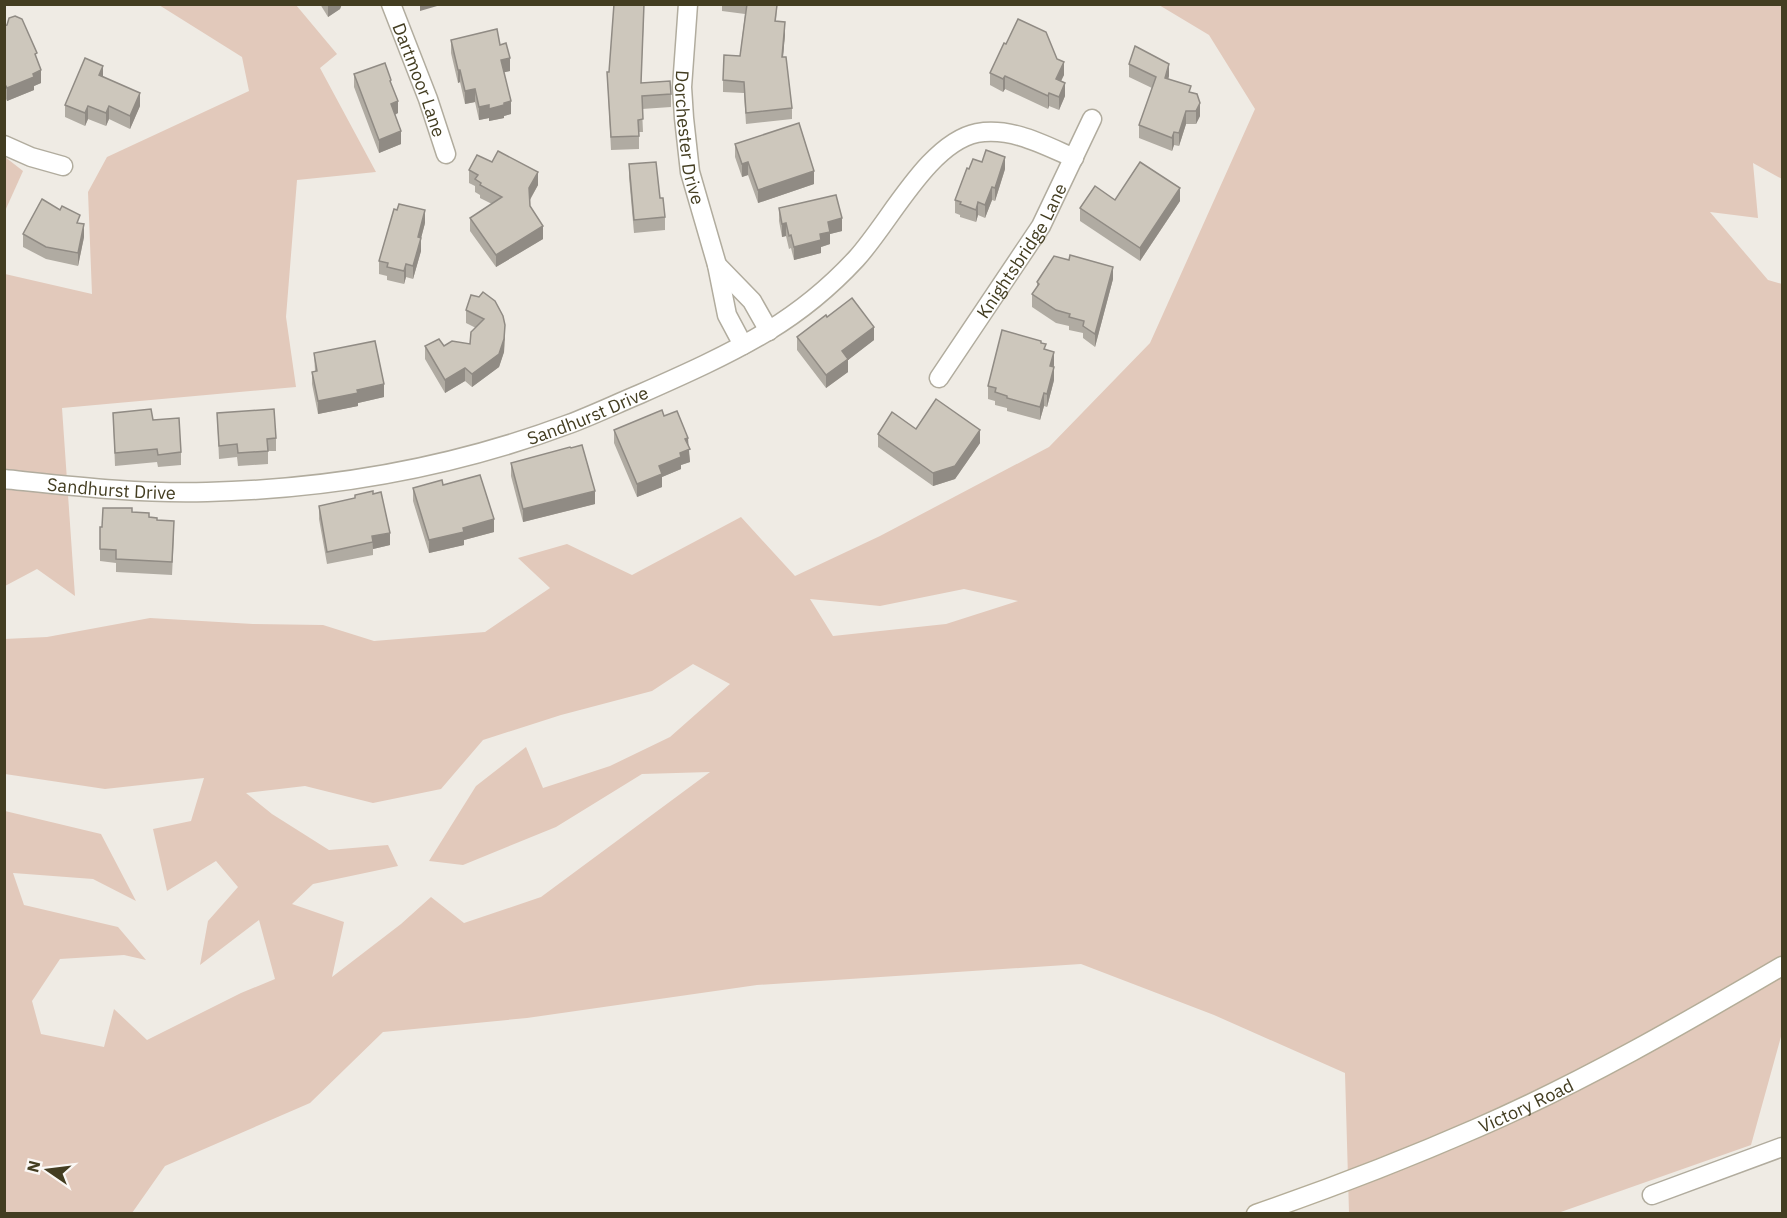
<svg xmlns="http://www.w3.org/2000/svg" width="1787" height="1218" font-family="'IBM Plex Sans',sans-serif">
<style>
.green{fill:#e2c9bb;fill-rule:evenodd}
.lines{fill:none;stroke-linecap:round;stroke-linejoin:round}
.street-casing{stroke:#b1ac9e;stroke-width:21}
.secondary-casing{stroke:#b4ad98;stroke-width:21}
.street{stroke:#fff;stroke-width:18}
.secondary{stroke:#fff;stroke-width:18}
.wall{fill:#b0aba2}
.shaded-wall{fill:#908b84}
.building{fill:#cdc7bc;stroke:#908b84;stroke-width:1.5}
.labels{text-anchor:middle;dominant-baseline:central;stroke-width:4.5;stroke-linejoin:round;paint-order:stroke}
.street-label{font-size:18px;fill:#433d21;stroke:#fbf8f5}
</style>
<rect width="100%" height="100%" fill="#efebe4"/>
<g class="green">
<polygon points="159,5 296,5 337,54 320,68 376,172 297,180 286,317 296,387 62,408 75,596 37,569 5,586 5,274 92,294 88,192 107,157 249,91 242,57"/>
<path d="M1159 5H1782V179L1753 163 1758 218 1710 212 1768 280 1782 284V1033L1751 1145 1558 1213H1349L1345 1073 1214 1015 1081 964 757 985 527 1018 383 1032 310 1103 165 1166 132 1213H5V811L101 834 136 901 93 879 13 873 24 905 118 927 146 960 124 955 60 959 32 1001 41 1034 104 1047 114 1009 147 1040 241 993 275 979 259 920 200 965 208 921 238 887 216 861 167 891 153 829 191 821 204 778 105 789 5 774 4 639 47 637 150 618 253 624 323 625 374 641 485 632 550 588 518 558 567 544 632 575 741 517 795 576 880 536 1049 447 1150 343 1255 109 1209 35ZM964 589 1018 601 946 624 833 636 810 599 880 606ZM693 664 730 684 670 737 610 766 543 788 526 747 476 786 429 861 463 865 556 827 642 774 710 772 541 897 464 923 431 897 401 924 332 977 344 922 292 904 313 884 398 866 388 845 329 850 272 814 246 793 305 786 373 803 441 789 483 740 561 715 652 691Z"/>
<polygon points="5,157 23,171 5,211"/>
</g>
<g class="lines">
<defs>
<g id="street">
<path id="s1" d="M391 4 428 99 446 154"/>
<path id="s2" d="M688 4 682 87 684 118 690 172 717 265 727 315 743 345"/>
<polyline points="4,145 31,157 63,166"/>
<polyline points="717,265 752,301 769,331"/>
<path id="s3" d="M939 378 1041 226 1092 119"/>
<path id="s4" d="M4 479C72 486 139 494 207 492 329 489 454 467 569 424 593 415 616 404 640 394 683 375 728 355 768 331 801 311 830 287 856 259 890 222 928 143 977 133 1012 127 1044 145 1074 158"/>
<polyline points="1652,1195 1782,1147"/>
</g>
<g id="secondary">
<path id="s5" d="M1256 1214C1331 1188 1404 1160 1477 1128 1583 1082 1683 1024 1782 966"/>
</g>
</defs>
<use href="#street" class="street-casing"/>
<use href="#secondary" class="secondary-casing"/>
<use href="#street" class="street"/>
<use href="#secondary" class="secondary"/>
</g>
<g class="wall">
<polygon points="320,4 342,4 340,9 328,17"/>
<polygon points="722,4 777,5 776,21 785,34 783,57 792,108 792,119 746,124 744,93 723,92 723,80 740,56 745,14 722,11"/>
<polygon points="644,15 641,83 671,94 671,107 642,109 643,132 639,132 639,149 611,150 607,72 609,72"/>
<polygon points="4,26 37,60 41,83 34,86 34,90 7,101 4,95"/>
<polygon points="451,40 500,45 510,71 504,72 511,114 504,116 504,118 489,121 489,118 479,120 475,102 465,104 460,82 458,83 451,53"/>
<polygon points="1129,64 1169,76 1168,79 1191,93 1200,116 1196,124 1186,124 1179,146 1174,145 1172,151 1139,138 1139,125 1152,88 1129,77"/>
<polygon points="990,73 1064,75 1060,81 1065,96 1059,110 1049,106 1048,109 1005,89 1003,92 990,85"/>
<polygon points="354,74 391,85 398,113 395,115 401,144 379,153 354,87"/>
<polygon points="103,77 140,106 130,129 109,119 106,126 88,119 85,126 65,117 65,105"/>
<polygon points="735,144 814,184 758,203 748,175 742,177 735,157"/>
<polygon points="629,164 660,198 665,217 665,230 634,233 629,177"/>
<polygon points="969,169 1005,169 995,201 992,200 985,218 978,215 976,222 960,217 960,215 955,213 955,200"/>
<polygon points="469,170 538,185 530,200 530,206 543,239 496,267 470,231 470,218 492,204 480,198 480,195 475,192 475,186 469,183"/>
<polygon points="1115,200 1180,201 1140,261 1080,221 1080,208"/>
<polygon points="779,208 842,231 830,234 830,244 821,247 821,253 794,260 791,248 789,249 786,236 782,237 779,221"/>
<polygon points="80,223 84,237 78,266 46,259 23,247 23,234"/>
<polygon points="425,223 421,238 421,251 413,279 406,277 404,284 387,280 387,276 379,274 379,261"/>
<polygon points="1113,279 1095,347 1083,338 1083,333 1069,330 1069,326 1056,323 1032,307 1032,294 1037,287 1037,282"/>
<polygon points="471,295 505,338 504,352 499,367 472,387 465,381 445,393 425,359 425,346 470,344 476,328 466,323 466,310"/>
<polygon points="827,317 874,340 848,360 848,372 826,388 797,350 797,337"/>
<polygon points="1041,343 1054,365 1054,380 1047,407 1044,406 1040,420 1007,411 1007,408 995,405 995,401 988,399 988,386"/>
<polygon points="314,353 384,397 358,403 358,406 318,414 312,384 312,372 315,371"/>
<polygon points="113,413 153,420 181,452 181,465 158,467 157,462 115,466"/>
<polygon points="217,413 276,438 276,451 268,451 268,464 238,466 237,457 219,459"/>
<polygon points="664,416 688,446 690,462 681,465 681,469 662,477 662,487 637,497 614,443 614,430"/>
<polygon points="916,429 980,443 955,479 933,486 878,447 878,434"/>
<polygon points="511,463 595,504 523,522 511,476"/>
<polygon points="443,485 494,532 464,540 464,545 429,553 413,501 413,488"/>
<polygon points="355,495 390,545 373,549 373,555 327,564 319,519 319,506 355,499"/>
<polygon points="132,512 157,520 174,534 172,575 116,572 116,563 100,561 100,527 102,527"/>
</g>
<g class="shaded-wall">
<polygon points="328,4 342,4 340,9 328,17"/>
<polygon points="420,4 444,4 420,11"/>
<polygon points="785,22 785,34 782,68 782,57"/>
<polygon points="510,58 510,71 501,73 501,60"/>
<polygon points="1064,62 1064,75 1056,92 1056,79"/>
<polygon points="1169,64 1169,76 1165,91 1165,78"/>
<polygon points="103,66 103,79 99,75"/>
<polygon points="41,70 41,83 34,86 34,90 7,101 7,88"/>
<polygon points="458,70 460,70 460,82 458,83"/>
<polygon points="1005,76 1005,89 1003,92 1003,79"/>
<polygon points="1065,83 1065,96 1059,110 1059,97"/>
<polygon points="475,89 475,102 465,104 465,91"/>
<polygon points="140,93 140,106 130,129 130,116"/>
<polygon points="1049,93 1049,106 1048,109 1048,96"/>
<polygon points="398,101 398,113 391,116 391,104"/>
<polygon points="511,101 511,114 504,116 504,118 489,121 489,109"/>
<polygon points="1200,103 1200,116 1196,124 1196,111"/>
<polygon points="489,105 489,118 479,120 479,107"/>
<polygon points="88,106 88,119 85,126 85,113"/>
<polygon points="109,106 109,119 106,126 106,113"/>
<polygon points="1186,111 1186,124 1179,146 1179,133"/>
<polygon points="401,131 401,144 379,153 379,140"/>
<polygon points="1174,132 1174,145 1172,151 1172,138"/>
<polygon points="1005,157 1005,169 995,201 995,188"/>
<polygon points="748,162 748,175 742,177 742,164"/>
<polygon points="814,171 814,184 758,203 758,190"/>
<polygon points="538,172 538,185 529,201 529,188"/>
<polygon points="992,187 992,200 985,218 985,205"/>
<polygon points="1180,188 1180,201 1140,261 1140,248"/>
<polygon points="978,202 978,215 976,222 976,210"/>
<polygon points="425,210 425,223 420,242 421,238 421,251 413,279 413,266 418,237"/>
<polygon points="842,218 842,231 830,234 830,244 821,247 821,253 794,260 794,247 828,222"/>
<polygon points="786,223 786,236 782,237 782,224"/>
<polygon points="84,224 84,237 78,266 78,253"/>
<polygon points="543,226 543,239 496,267 496,255"/>
<polygon points="406,264 406,277 404,284 404,271"/>
<polygon points="1113,267 1113,279 1095,347 1095,334"/>
<polygon points="505,325 504,352 499,367 472,387 472,374"/>
<polygon points="874,327 874,340 848,360 848,372 826,388 826,375 842,351"/>
<polygon points="1054,352 1054,365 1050,379 1050,366"/>
<polygon points="1054,367 1054,380 1047,407 1047,394"/>
<polygon points="465,368 465,381 445,393 445,380"/>
<polygon points="384,384 384,397 358,403 358,406 318,414 318,401 357,390"/>
<polygon points="1044,393 1044,406 1040,420 1040,407"/>
<polygon points="980,430 980,443 955,479 933,486 933,473"/>
<polygon points="688,438 690,462 681,465 681,469 662,477 662,487 637,497 637,484 659,466 680,453 685,439"/>
<polygon points="595,491 595,504 523,522 523,509"/>
<polygon points="494,519 494,532 464,540 464,545 429,553 429,540 463,528"/>
<polygon points="390,533 390,545 373,549 372,536"/>
</g>
<g class="building">
<polygon points="614,4 644,4 641,83 670,81 671,94 642,96 643,119 638,120 639,136 611,137 607,72 609,72"/>
<polygon points="747,4 777,5 775,21 785,22 782,57 786,57 792,108 746,113 744,82 723,80 724,55 740,56"/>
<polygon points="15,16 22,19 37,53 35,54 41,70 33,74 34,77 7,88 4,83 4,26 7,25 9,18"/>
<polygon points="1018,19 1046,32 1057,59 1064,62 1056,79 1065,83 1059,97 1049,93 1048,96 1005,76 1003,79 990,73 1004,43 1006,44"/>
<polygon points="497,29 500,45 506,43 510,58 501,60 511,101 504,103 504,105 489,109 489,105 479,107 475,89 465,91 460,70 458,70 451,40"/>
<polygon points="1135,46 1169,64 1165,78 1191,86 1189,92 1197,94 1200,103 1196,111 1186,111 1179,133 1174,132 1172,138 1139,125 1156,77 1129,64"/>
<polygon points="85,58 103,66 99,75 140,93 130,116 109,106 106,113 88,106 85,113 65,105"/>
<polygon points="385,63 391,80 390,81 398,101 391,104 401,131 379,140 354,74"/>
<polygon points="799,123 814,171 758,190 748,162 742,164 735,144"/>
<polygon points="986,150 1005,157 995,188 992,187 985,205 978,202 976,210 960,204 961,202 955,200 967,168 969,169 973,159 982,162"/>
<polygon points="498,151 538,172 529,188 530,206 543,226 496,255 470,218 502,197 480,185 481,183 475,179 478,175 469,170 477,155 492,162"/>
<polygon points="656,162 660,198 663,198 665,217 634,220 629,164"/>
<polygon points="1140,162 1180,188 1140,248 1080,208 1095,186 1115,200"/>
<polygon points="836,195 842,218 828,222 830,232 820,234 821,240 794,247 791,235 789,236 786,223 782,224 779,208"/>
<polygon points="42,199 60,210 62,206 80,215 77,223 84,224 78,253 46,247 23,234"/>
<polygon points="399,204 425,210 418,237 421,238 413,266 406,264 404,271 387,267 388,263 379,261 394,209 397,210"/>
<polygon points="1070,255 1113,267 1095,334 1083,326 1084,321 1069,317 1070,314 1056,310 1032,294 1039,284 1037,282 1054,256 1069,260"/>
<polygon points="483,292 495,301 503,316 505,325 504,339 499,354 472,374 465,368 445,380 425,346 439,339 444,346 452,341 470,344 471,332 484,319 466,310 471,295 479,297"/>
<polygon points="852,298 874,327 842,351 848,359 826,375 797,337 826,315 827,317"/>
<polygon points="1002,330 1041,341 1041,343 1046,344 1044,349 1054,352 1050,366 1054,367 1047,394 1044,393 1040,407 1007,398 1007,396 995,392 996,388 988,386"/>
<polygon points="375,341 384,384 357,390 358,393 318,401 312,372 317,371 314,353"/>
<polygon points="936,399 980,430 955,466 933,473 878,434 892,412 916,429"/>
<polygon points="151,409 153,420 179,418 181,452 158,455 157,449 115,453 113,413"/>
<polygon points="274,409 276,438 267,439 268,451 238,453 237,444 219,446 217,413"/>
<polygon points="662,410 664,416 677,411 688,438 685,439 690,449 680,453 681,457 659,466 662,474 637,484 614,430"/>
<polygon points="582,445 595,491 523,509 511,463 570,447 571,448"/>
<polygon points="480,475 494,519 463,528 464,532 429,540 413,488 442,480 443,485"/>
<polygon points="373,491 373,494 381,492 390,533 372,536 373,542 327,552 319,506 355,498 355,495"/>
<polygon points="103,508 132,508 132,512 149,513 149,517 157,518 157,520 174,521 172,562 116,559 116,550 100,549 100,527 102,527"/>
</g>
<g class="labels">
<g class="street-label">
<text stroke="none"><textPath href="#s1" startOffset="81">Dartmoor Lane</textPath></text>
<text stroke="none"><textPath href="#s2" startOffset="134">Dorchester Drive</textPath></text>
<text stroke="none"><textPath href="#s3" startOffset="152">Knightsbridge Lane</textPath></text>
<text stroke="none"><textPath href="#s4" startOffset="594">Sandhurst Drive</textPath></text>
<text stroke="none"><textPath href="#s4" startOffset="108">Sandhurst Drive</textPath></text>
<text stroke="none"><textPath href="#s5" startOffset="291">Victory Road</textPath></text>
</g>
</g>
<rect width="1787" height="1218" fill="none" stroke="#433d21" stroke-width="12"/>
<g transform="translate(48 1170) rotate(284)" stroke="#fbf8f5" stroke-width="4.5" paint-order="stroke">
<path d="M0-4.5L10 22L0 15L-10 22Z" fill="#433d21"/>
<text y="-9" font-size="16" font-weight="bold" text-anchor="middle" fill="#433d21">N</text>
</g>
</svg>
